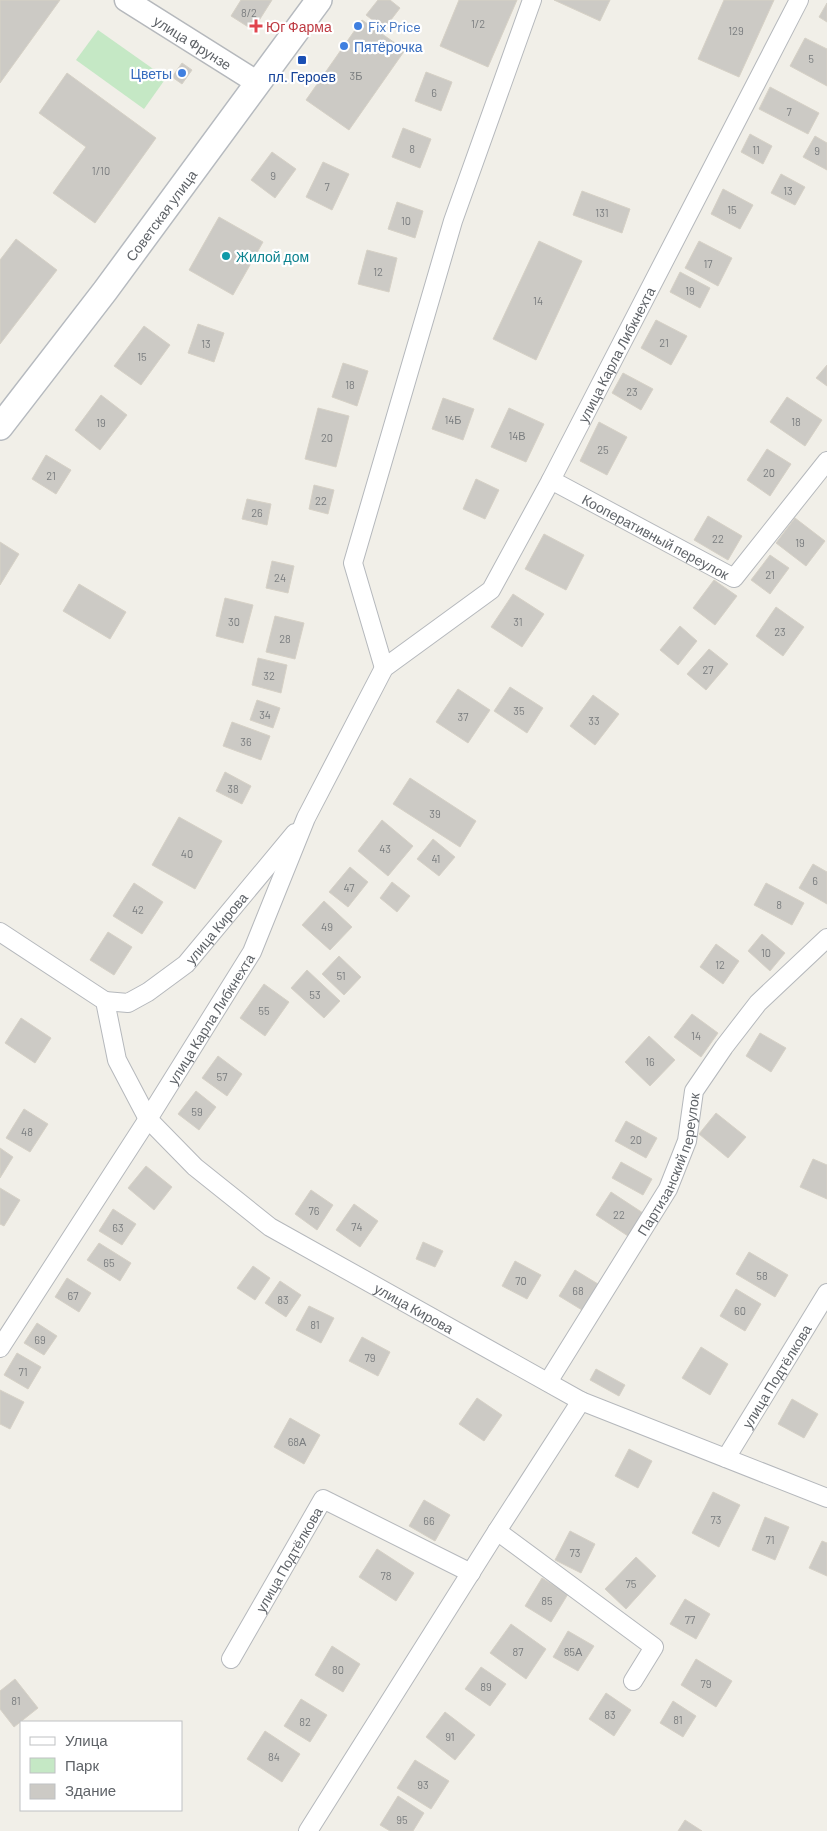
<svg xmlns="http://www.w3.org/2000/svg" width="827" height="1831" font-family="Barlow,sans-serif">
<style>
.green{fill:#c5e8c5}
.building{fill:#cccac5;stroke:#d6d1c6}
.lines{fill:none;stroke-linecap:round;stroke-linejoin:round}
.minor-casing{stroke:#b5b8bc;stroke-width:20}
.tertiary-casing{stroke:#b5b8bc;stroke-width:25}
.secondary-casing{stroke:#b6babf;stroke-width:28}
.minor{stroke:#fff;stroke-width:18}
.tertiary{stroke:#fff;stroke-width:22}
.secondary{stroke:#fff;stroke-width:25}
.health-dot{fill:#e0444e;stroke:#fff;stroke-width:2}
.shop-dot{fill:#3f7fe0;stroke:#fff;stroke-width:2}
.transit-dot{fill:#1a4fb4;stroke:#fff;stroke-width:2}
.culture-dot{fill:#0f9aa8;stroke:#fff;stroke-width:2}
.labels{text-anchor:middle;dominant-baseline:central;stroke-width:4.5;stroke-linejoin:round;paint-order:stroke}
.number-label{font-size:11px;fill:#7a7d7f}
.health-label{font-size:14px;fill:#be3a42;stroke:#fff;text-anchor:start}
.shop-label{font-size:14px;fill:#366cbe;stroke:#fff;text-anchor:start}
.street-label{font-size:14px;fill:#5f6368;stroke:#fff}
.transit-label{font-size:14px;fill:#164399;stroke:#fff}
.culture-label{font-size:14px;fill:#0d838f;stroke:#fff;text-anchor:start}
</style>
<rect width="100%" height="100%" fill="#f1efe8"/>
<polygon class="green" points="98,30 166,78 144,109 76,60"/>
<g class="building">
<polygon points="0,0 60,0 0,83"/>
<polygon points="241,0 272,0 253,30 231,16"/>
<polygon points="378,0 390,0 400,8 384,29 366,15"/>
<polygon points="459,0 517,0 488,67 440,46"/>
<polygon points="554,0 610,0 600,21"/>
<polygon points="724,0 774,0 739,77 698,59"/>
<polygon points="827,3 827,22 819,17"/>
<polygon points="362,20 405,50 349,130 306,100"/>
<polygon points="805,38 827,49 827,86 790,66"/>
<polygon points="182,63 192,70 182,84 172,77"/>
<polygon points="426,72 452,82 441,111 415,101"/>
<polygon points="67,73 156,138 95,223 53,193 86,147 39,113"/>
<polygon points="770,87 819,113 808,134 759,109"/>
<polygon points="403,128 431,139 420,168 392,157"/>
<polygon points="750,134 772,146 763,164 741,152"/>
<polygon points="815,136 827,143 827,170 803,157"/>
<polygon points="272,152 296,169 275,198 251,180"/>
<polygon points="323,162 349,174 332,210 306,197"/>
<polygon points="781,174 805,187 795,205 771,193"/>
<polygon points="723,189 753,205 740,229 711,214"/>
<polygon points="582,191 630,209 622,233 573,215"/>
<polygon points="397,202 423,211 415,238 388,229"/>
<polygon points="219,217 263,242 233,295 189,270"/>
<polygon points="16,239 57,270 0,344 0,260"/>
<polygon points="539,241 582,261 536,360 493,339"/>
<polygon points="699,241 732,258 718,286 685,268"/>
<polygon points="367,250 397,258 389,292 358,284"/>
<polygon points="680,272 710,288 700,308 670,292"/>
<polygon points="656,320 687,336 671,365 641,348"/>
<polygon points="198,324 224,333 214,362 188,353"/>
<polygon points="144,326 170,345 141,385 114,366"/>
<polygon points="343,363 368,371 357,406 332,397"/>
<polygon points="827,365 827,386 816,378"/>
<polygon points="623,373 653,389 641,410 612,393"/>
<polygon points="101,395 127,415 100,450 75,430"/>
<polygon points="787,397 822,420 805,446 770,422"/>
<polygon points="443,398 474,409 463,440 432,429"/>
<polygon points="318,408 349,416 336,467 305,459"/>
<polygon points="509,408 544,424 526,462 491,447"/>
<polygon points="599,422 627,437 607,475 580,461"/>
<polygon points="767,449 791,464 770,496 747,480"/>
<polygon points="46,455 71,470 56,494 32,479"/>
<polygon points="476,479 499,490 485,519 463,509"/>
<polygon points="314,485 334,490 328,514 309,509"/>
<polygon points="247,499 271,504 267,525 242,519"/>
<polygon points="708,516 742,536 728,560 694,540"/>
<polygon points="795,518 825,541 806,566 776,543"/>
<polygon points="544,534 584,555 566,590 525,569"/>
<polygon points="0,542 19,554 0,585"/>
<polygon points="770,555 789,568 770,594 751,580"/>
<polygon points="272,561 294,566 288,593 266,588"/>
<polygon points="714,580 737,596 715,625 693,608"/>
<polygon points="79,584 126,612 110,639 63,611"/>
<polygon points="513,594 544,614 522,647 491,627"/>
<polygon points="225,598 253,605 243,643 216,636"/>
<polygon points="776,607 804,627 783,656 756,636"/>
<polygon points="275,616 304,623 295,659 266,652"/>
<polygon points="680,626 697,641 678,665 660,650"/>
<polygon points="709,649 728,664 706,690 687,674"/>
<polygon points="258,658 287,665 281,693 252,685"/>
<polygon points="510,687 543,708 527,733 494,711"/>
<polygon points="458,689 490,710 468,743 436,722"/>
<polygon points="593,695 619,714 595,745 570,726"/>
<polygon points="257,700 280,708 273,728 250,720"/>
<polygon points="232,722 270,736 261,760 223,746"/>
<polygon points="225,772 251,786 242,804 216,791"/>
<polygon points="410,778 476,821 460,847 393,804"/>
<polygon points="179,817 222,841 195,889 152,865"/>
<polygon points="382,820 413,846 388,876 358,851"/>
<polygon points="433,839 455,857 439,876 417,859"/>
<polygon points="813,864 827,872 827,904 799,888"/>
<polygon points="350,867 368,882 348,907 329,892"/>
<polygon points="392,882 410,896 397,912 380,898"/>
<polygon points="134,883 163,902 142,934 113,916"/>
<polygon points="766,883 804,903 792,925 754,905"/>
<polygon points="324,901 352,927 330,950 302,925"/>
<polygon points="108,932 132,947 114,975 90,960"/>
<polygon points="762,934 785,953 770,971 748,951"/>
<polygon points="716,944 739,961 723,984 700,967"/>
<polygon points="339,956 361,977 344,995 322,974"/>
<polygon points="307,970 340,1001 324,1018 291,988"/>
<polygon points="264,984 289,1002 265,1036 240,1018"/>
<polygon points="692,1014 718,1033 701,1057 674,1037"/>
<polygon points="21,1018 51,1038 35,1063 5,1043"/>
<polygon points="760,1033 786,1048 771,1072 746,1056"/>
<polygon points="649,1036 675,1060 650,1086 625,1062"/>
<polygon points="218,1056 242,1074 227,1096 202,1078"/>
<polygon points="196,1091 216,1107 199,1130 178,1114"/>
<polygon points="24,1109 48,1124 30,1152 6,1138"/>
<polygon points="716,1113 746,1137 728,1158 699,1134"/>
<polygon points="626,1121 657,1138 646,1158 615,1141"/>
<polygon points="0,1148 13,1157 0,1178"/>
<polygon points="813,1159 827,1165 827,1199 800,1187"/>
<polygon points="621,1162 652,1179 643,1195 612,1178"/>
<polygon points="146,1166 172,1187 154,1210 128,1188"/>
<polygon points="0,1188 20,1200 4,1226 0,1224"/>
<polygon points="311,1190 333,1205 317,1230 295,1214"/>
<polygon points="611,1192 643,1213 628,1236 596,1215"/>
<polygon points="354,1204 378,1221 360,1247 336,1230"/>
<polygon points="113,1209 136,1224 122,1245 99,1231"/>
<polygon points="423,1242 443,1251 435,1267 416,1259"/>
<polygon points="99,1243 131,1263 120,1281 87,1260"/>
<polygon points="749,1252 788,1275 775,1297 736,1274"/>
<polygon points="515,1261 541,1275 527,1299 502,1286"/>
<polygon points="253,1266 270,1278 255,1300 237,1288"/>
<polygon points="575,1270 598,1284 582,1310 559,1296"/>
<polygon points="67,1278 91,1293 79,1312 55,1297"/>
<polygon points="280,1281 301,1295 286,1317 265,1303"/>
<polygon points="736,1289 761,1304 745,1331 720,1316"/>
<polygon points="309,1306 334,1318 321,1343 296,1330"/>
<polygon points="37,1323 57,1336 44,1355 24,1343"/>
<polygon points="362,1337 390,1352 378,1376 349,1361"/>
<polygon points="701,1347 728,1364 710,1395 682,1378"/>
<polygon points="17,1353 41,1367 28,1389 4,1375"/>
<polygon points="596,1369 625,1385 619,1396 590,1380"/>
<polygon points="0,1390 24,1402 10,1429 0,1424"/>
<polygon points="477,1398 502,1415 484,1441 459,1424"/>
<polygon points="792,1399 818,1414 804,1438 778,1424"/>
<polygon points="290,1418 320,1435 304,1464 274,1447"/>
<polygon points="629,1449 652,1461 638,1488 615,1476"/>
<polygon points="713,1492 740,1505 719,1547 692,1533"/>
<polygon points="424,1500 450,1515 435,1541 409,1526"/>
<polygon points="765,1517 789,1527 775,1560 752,1550"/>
<polygon points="570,1531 595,1544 581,1573 555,1560"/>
<polygon points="822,1541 827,1543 827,1576 809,1568"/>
<polygon points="377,1549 414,1573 396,1601 359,1577"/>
<polygon points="636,1557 656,1576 626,1609 605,1589"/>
<polygon points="542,1578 568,1594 551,1622 525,1606"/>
<polygon points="685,1599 710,1614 696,1639 670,1624"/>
<polygon points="511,1624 546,1649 526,1679 490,1653"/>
<polygon points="568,1631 594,1646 578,1671 553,1657"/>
<polygon points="332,1646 360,1664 343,1692 315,1675"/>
<polygon points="696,1659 732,1681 716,1707 681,1685"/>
<polygon points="481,1667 506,1684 490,1706 465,1689"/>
<polygon points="15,1679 38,1708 14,1727 0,1709 0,1691"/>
<polygon points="606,1693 631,1710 614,1736 589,1719"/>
<polygon points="301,1699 327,1715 310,1742 284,1726"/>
<polygon points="673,1701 696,1716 683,1737 660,1723"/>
<polygon points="445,1712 475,1735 455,1760 426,1737"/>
<polygon points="265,1731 300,1754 282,1782 247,1759"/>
<polygon points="415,1760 449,1781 431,1809 397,1788"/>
<polygon points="398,1796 424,1813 413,1831 390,1831 380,1825"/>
<polygon points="685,1820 702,1831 678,1831"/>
</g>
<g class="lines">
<defs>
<g id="minor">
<path id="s1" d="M551 480 734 578 827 461"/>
<polyline points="384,668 353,563 453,221 532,0"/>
<path id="s2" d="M0 932 105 1001 117 1060 148 1119 195 1167 270 1227 581 1401 827 1498"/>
<path id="s3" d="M105 1001 128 1003 148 992 186 964 295 833"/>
<path id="s4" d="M0 1348 148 1119 252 952 306 818 384 668 491 590 551 480 799 0"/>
<path id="s5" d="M548 1382 668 1189 687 1141 694 1091 724 1047 758 1003 827 938"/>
<path id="s6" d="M726 1458 827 1293"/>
<polyline points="497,1531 654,1647 633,1681"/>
<path id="s7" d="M231 1659 323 1499 471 1573"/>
<polyline points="308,1831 497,1531 581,1401"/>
</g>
<g id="tertiary">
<path id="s8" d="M126 0 258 83"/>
</g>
<g id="secondary">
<path id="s9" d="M0 427 105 291 319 0"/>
</g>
</defs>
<use href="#minor" class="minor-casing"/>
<use href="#tertiary" class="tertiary-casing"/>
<use href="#secondary" class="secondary-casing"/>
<use href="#minor" class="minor"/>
<use href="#tertiary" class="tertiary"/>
<use href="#secondary" class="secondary"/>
</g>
<path class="health-dot" d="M253.5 18.5h5v5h5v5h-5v5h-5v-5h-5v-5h5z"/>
<g class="shop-dot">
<circle cx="358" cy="26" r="5"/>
<circle cx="344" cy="46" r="5"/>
<circle cx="182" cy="73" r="5"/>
</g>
<rect class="transit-dot" x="297" y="55" width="10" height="10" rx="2.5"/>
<circle class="culture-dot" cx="226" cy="256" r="5"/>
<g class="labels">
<g class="number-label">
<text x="249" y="12">8/2</text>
<text x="478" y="23">1/2</text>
<text x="736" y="30">129</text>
<text x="811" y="58">5</text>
<text x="356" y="75">3Б</text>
<text x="434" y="92">6</text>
<text x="789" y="111">7</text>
<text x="412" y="148">8</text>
<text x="756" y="149">11</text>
<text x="817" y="150">9</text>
<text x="101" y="170">1/10</text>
<text x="273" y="175">9</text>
<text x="327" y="186">7</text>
<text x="788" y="190">13</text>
<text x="732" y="209">15</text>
<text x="602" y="212">131</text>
<text x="406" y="220">10</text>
<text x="708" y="263">17</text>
<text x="378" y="271">12</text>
<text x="690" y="290">19</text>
<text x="538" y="300">14</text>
<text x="664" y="342">21</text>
<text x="206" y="343">13</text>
<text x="142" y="356">15</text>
<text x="350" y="384">18</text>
<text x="632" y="391">23</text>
<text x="453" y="419">14Б</text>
<text x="796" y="421">18</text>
<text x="101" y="422">19</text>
<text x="517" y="435">14В</text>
<text x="327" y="437">20</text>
<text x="603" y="449">25</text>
<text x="769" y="472">20</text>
<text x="51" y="475">21</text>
<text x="321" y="500">22</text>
<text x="257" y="512">26</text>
<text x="718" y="538">22</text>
<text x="800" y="542">19</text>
<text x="770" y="574">21</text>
<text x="280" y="577">24</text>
<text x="234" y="621">30</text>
<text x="518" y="621">31</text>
<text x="780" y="631">23</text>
<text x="285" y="638">28</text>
<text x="708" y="669">27</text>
<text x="269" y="675">32</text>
<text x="519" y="710">35</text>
<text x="265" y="714">34</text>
<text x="463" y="716">37</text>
<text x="594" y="720">33</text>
<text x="246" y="741">36</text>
<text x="233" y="788">38</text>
<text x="435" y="813">39</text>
<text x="385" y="848">43</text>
<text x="187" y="853">40</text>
<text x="436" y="858">41</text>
<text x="815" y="880">6</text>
<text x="349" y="887">47</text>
<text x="779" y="904">8</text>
<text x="138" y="909">42</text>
<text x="327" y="926">49</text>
<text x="766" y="952">10</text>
<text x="720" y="964">12</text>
<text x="341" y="975">51</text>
<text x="315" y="994">53</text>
<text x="264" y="1010">55</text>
<text x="696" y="1035">14</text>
<text x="650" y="1061">16</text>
<text x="222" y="1076">57</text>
<text x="197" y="1111">59</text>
<text x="27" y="1131">48</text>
<text x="636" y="1139">20</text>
<text x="314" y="1210">76</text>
<text x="619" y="1214">22</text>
<text x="357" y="1226">74</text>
<text x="118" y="1227">63</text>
<text x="109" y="1262">65</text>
<text x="762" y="1275">58</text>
<text x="521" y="1280">70</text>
<text x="578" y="1290">68</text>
<text x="73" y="1295">67</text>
<text x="283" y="1299">83</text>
<text x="740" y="1310">60</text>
<text x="315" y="1324">81</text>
<text x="40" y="1339">69</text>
<text x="370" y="1357">79</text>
<text x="23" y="1371">71</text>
<text x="297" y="1441">68А</text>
<text x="716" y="1519">73</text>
<text x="429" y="1520">66</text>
<text x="770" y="1539">71</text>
<text x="575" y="1552">73</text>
<text x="386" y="1575">78</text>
<text x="631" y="1583">75</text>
<text x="547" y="1600">85</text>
<text x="690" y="1619">77</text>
<text x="518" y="1651">87</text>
<text x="573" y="1651">85А</text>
<text x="338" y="1669">80</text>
<text x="706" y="1683">79</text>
<text x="486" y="1686">89</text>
<text x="16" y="1700">81</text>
<text x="610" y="1714">83</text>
<text x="678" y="1719">81</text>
<text x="305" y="1721">82</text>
<text x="450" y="1736">91</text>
<text x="274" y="1756">84</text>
<text x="423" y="1784">93</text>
<text x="402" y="1819">95</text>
</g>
<g class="health-label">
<text x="266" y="26">Юг Фарма</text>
</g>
<g class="shop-label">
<text x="368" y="26">Fix Price</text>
<text x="354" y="46">Пятёрочка</text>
<text x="172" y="73" text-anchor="end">Цветы</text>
</g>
<g class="street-label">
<text stroke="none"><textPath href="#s8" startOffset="79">улица Фрунзе</textPath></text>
<text stroke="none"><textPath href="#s9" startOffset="266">Советская улица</textPath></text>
<text stroke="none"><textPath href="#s4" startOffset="1182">улица Карла Либкнехта</textPath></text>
<text stroke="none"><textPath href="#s1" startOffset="119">Кооперативный переулок</textPath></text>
<text stroke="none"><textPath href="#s3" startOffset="140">улица Кирова</textPath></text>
<text stroke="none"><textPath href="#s4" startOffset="391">улица Карла Либкнехта</textPath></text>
<text stroke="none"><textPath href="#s5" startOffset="251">Партизанский переулок</textPath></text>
<text stroke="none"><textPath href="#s2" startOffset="581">улица Кирова</textPath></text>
<text stroke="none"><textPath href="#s6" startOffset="96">улица Подтёлкова</textPath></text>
<text stroke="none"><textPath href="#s7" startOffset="115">улица Подтёлкова</textPath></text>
</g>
<g class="transit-label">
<text x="302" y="76">пл. Героев</text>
</g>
<g class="culture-label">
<text x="236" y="256">Жилой дом</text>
</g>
</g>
<rect x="20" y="1721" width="162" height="90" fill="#ffffff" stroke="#bfc1c3"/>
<rect x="30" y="1737" width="25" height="8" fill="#ffffff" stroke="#bfc1c3"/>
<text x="65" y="1746" font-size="15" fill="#5f6368">Улица</text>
<rect x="30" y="1758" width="25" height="15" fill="#c5e8c5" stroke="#bfc1c3"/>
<text x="65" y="1771" font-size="15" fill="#5f6368">Парк</text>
<rect x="30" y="1784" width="25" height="15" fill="#cccac5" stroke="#bfc1c3"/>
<text x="65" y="1796" font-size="15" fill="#5f6368">Здание</text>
</svg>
